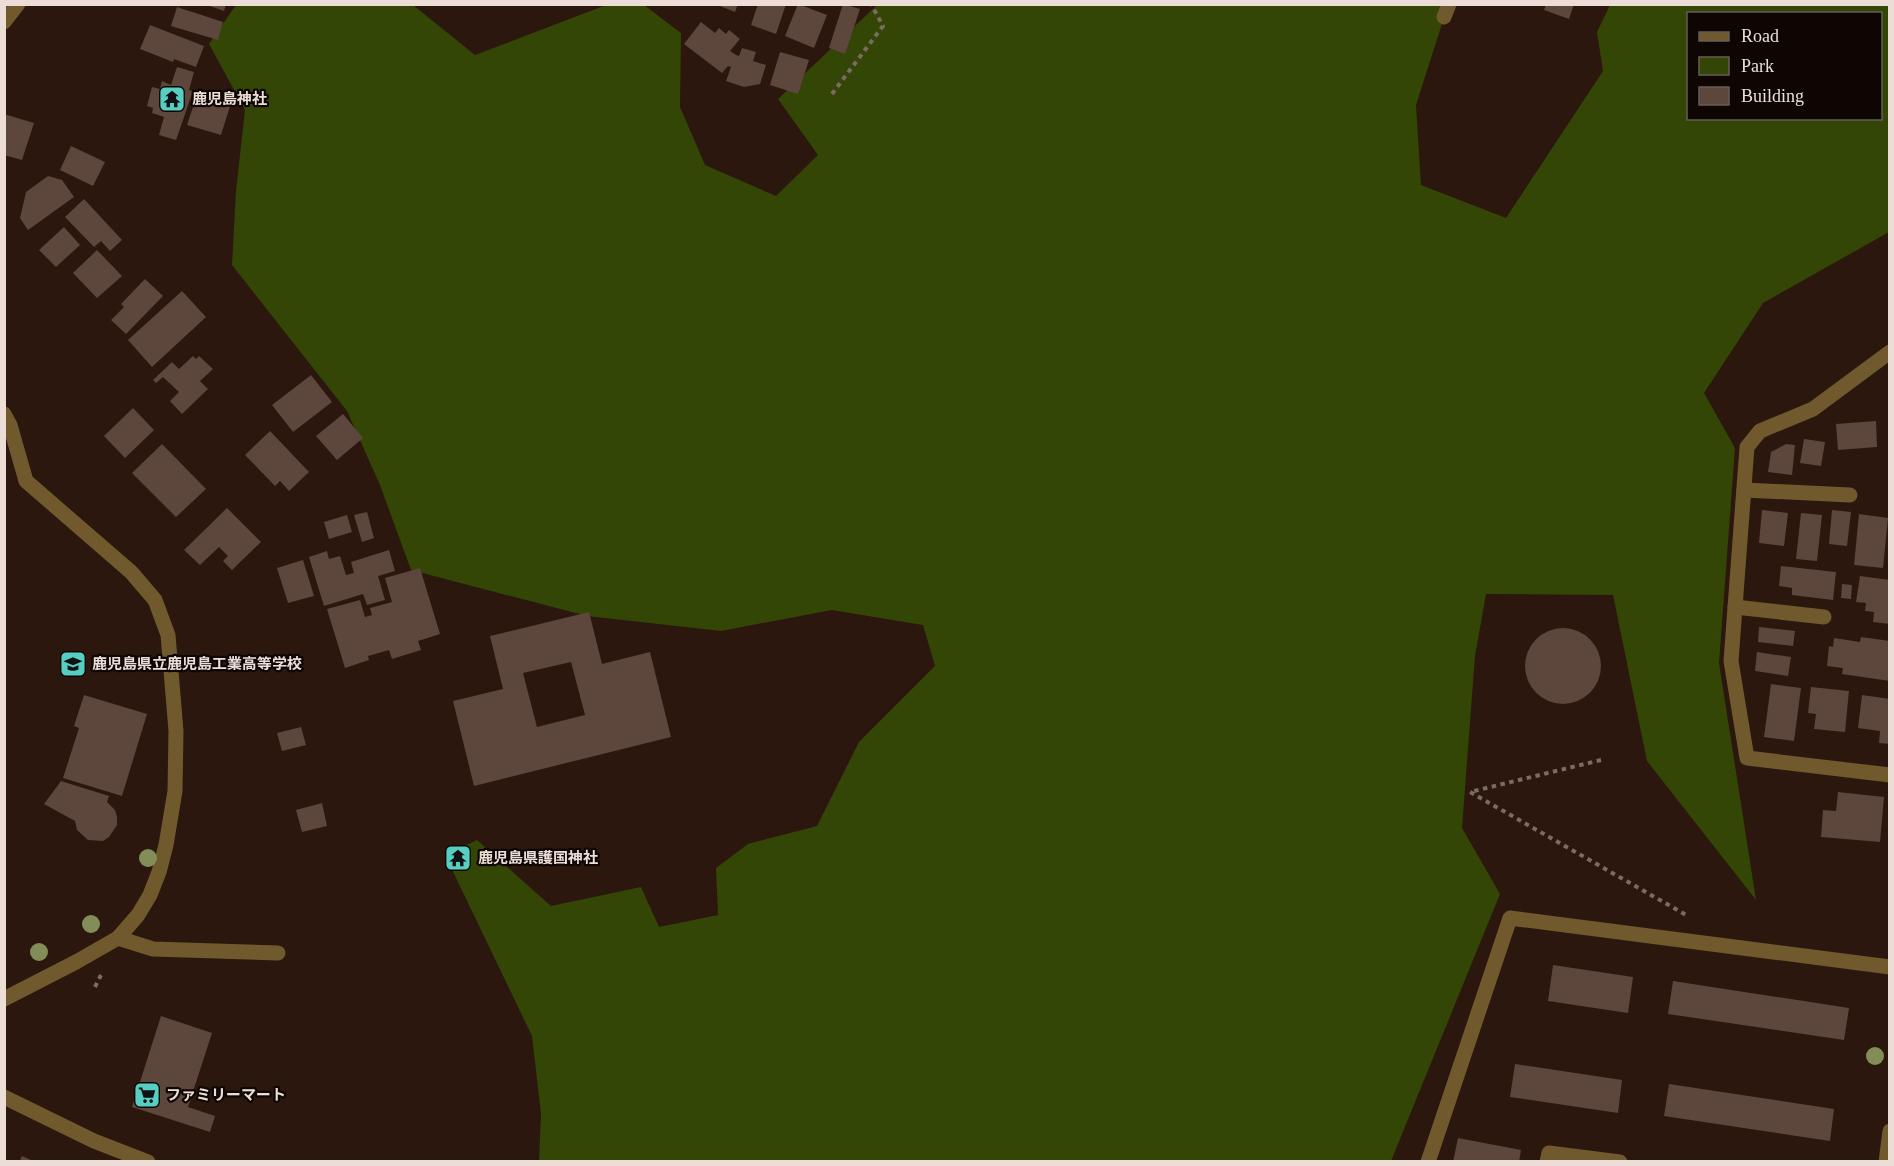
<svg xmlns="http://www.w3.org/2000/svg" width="1894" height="1166" font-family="'Times New Roman','Noto Sans JP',serif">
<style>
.green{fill:#334606;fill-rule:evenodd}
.building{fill:#5d463b;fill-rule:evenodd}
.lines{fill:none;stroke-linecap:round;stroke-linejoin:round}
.path{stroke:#7c6b63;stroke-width:4;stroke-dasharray:4.5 4.5;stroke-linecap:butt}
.minor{stroke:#6f592d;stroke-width:15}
.tree{fill:#828d58}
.labels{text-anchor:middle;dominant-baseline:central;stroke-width:4.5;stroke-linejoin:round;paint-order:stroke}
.poi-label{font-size:15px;font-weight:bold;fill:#ecded7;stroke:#0e0603;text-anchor:start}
</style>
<rect width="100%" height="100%" fill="#2b170e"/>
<path class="green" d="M236 5H413L475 55 606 5H644L681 33 680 107 705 165 776 196 818 155 778 99 877 5H1448L1416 105 1421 185 1506 218 1603 71 1597 32 1610 5H1889V232L1763 303 1704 393 1735 448 1719 663 1756 900 1647 761 1613 595 1486 594 1475 656 1462 828 1500 894 1391 1161H539L541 1114 532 1036 445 855 477 840 551 906 641 887 659 927 718 915 716 868 748 844 817 826 859 742 935 666 923 625 832 610 721 631 587 616 411 570 380 485 347 411 232 265 236 191 245 110 209 44ZM1688 14H1880V118H1688Z"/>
<g class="building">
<polygon points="204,4 226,4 224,11"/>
<polygon points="715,4 738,4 735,12"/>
<polygon points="758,4 786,4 776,34 751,25"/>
<polygon points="798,4 827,15 814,48 785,36"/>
<polygon points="843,4 860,9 845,54 829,48"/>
<polygon points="1546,4 1574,4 1569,19 1544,10"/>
<polygon points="177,7 223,22 218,40 171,26"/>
<polygon points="701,22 715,33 719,28 726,34 729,30 740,39 730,51 736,55 739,56 742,48 756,52 753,61 766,65 760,84 744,87 726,81 731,67 728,66 722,73 684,44"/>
<polygon points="150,25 204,46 196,67 174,59 173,62 140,49"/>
<polygon points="780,52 809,60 798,94 770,85"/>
<polygon points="177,67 194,72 189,90 193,91 176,140 159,135 164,117 152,113 153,108 147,106 152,87 160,89 162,81 171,85"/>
<polygon points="198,92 231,103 221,135 187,125"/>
<polygon points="4,114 34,123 22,160 4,155"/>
<polygon points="71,146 105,162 93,186 60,170"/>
<polygon points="48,176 62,180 74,197 28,230 20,218 26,192"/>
<polygon points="84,199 122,240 110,251 101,241 94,247 65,217"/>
<polygon points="64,227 80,245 56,267 39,250"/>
<polygon points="97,250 122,276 97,298 73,273"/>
<polygon points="145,279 163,296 126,334 111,320 124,307 121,304"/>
<polygon points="182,291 206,317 152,367 128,340"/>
<polygon points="193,356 196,359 199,356 213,369 200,381 208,389 182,414 170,401 179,392 163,377 156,383 153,380 172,362 179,369"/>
<polygon points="311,375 332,402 293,432 272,405"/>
<polygon points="133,408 154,430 125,458 104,436"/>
<polygon points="343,414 363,438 337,460 316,436"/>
<polygon points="1876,421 1877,447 1838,450 1836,424"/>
<polygon points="270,431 309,472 289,491 280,481 275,486 245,455"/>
<polygon points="1804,439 1825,442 1821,466 1800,463"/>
<polygon points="162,444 206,489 176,517 132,473"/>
<polygon points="1786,444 1795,445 1792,475 1768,472 1771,452"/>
<polygon points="227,508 261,542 232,570 223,561 228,556 219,547 200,565 184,550"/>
<polygon points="1762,510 1788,513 1784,546 1759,543"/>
<polygon points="1832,510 1851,512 1847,546 1829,544"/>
<polygon points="367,512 374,538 362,542 354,515"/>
<polygon points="1801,513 1822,515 1817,561 1796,559"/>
<polygon points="1859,514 1888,518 1883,568 1854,565"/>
<polygon points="347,515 352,532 329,539 324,522"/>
<polygon points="389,550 395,571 378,576 385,600 367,605 363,594 324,606 309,557 327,551 329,559 340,556 346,575 354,573 351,562"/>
<polygon points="303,560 314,596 288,603 277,568"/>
<polygon points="1781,566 1836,572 1833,600 1792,595 1792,588 1779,586"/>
<polygon points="420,568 440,634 418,641 421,650 392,659 389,650 368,656 369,660 345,668 327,609 360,600 365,617 372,615 370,608 392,602 385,578"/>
<polygon points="1860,576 1890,580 1890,624 1873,622 1874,612 1865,611 1866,603 1856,602"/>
<polygon points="1842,584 1852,585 1851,599 1841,598"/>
<path d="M589 612 602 664 650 652 671 737 474 786 453 701 503 689 490 636ZM571 662 585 715 537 727 523 673Z"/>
<polygon points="1759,627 1795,631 1793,646 1758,642"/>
<circle cx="1563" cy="666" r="38"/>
<polygon points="1861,637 1890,641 1890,681 1842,674 1843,668 1827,666 1829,646 1833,647 1834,638 1860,642"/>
<polygon points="1757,652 1791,657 1788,676 1755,671"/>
<polygon points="1771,684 1801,688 1794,741 1764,737"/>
<polygon points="1811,687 1849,691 1845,732 1814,729 1816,714 1808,713"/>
<polygon points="84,695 147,714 122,796 63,778 79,728 74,726"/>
<polygon points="1862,695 1890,699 1890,744 1879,743 1880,731 1858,728"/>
<polygon points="301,727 306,745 282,751 277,733"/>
<polygon points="61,781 109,796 107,802 115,810 117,817 117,825 109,837 103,841 88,840 77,830 75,821 44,804"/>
<polygon points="1838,792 1884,797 1880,842 1821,837 1823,810 1836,811"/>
<polygon points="322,803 327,826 302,832 296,810"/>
<polygon points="1553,965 1633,977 1628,1013 1548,1001"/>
<polygon points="1673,981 1849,1008 1844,1040 1668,1014"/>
<polygon points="161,1016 212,1033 188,1107 215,1116 210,1132 132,1107"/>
<polygon points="1515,1064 1622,1080 1618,1113 1510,1097"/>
<polygon points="1669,1084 1834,1109 1830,1141 1664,1116"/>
<polygon points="1458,1138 1521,1150 1519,1162 1453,1162"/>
<polygon points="22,1156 35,1162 19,1162"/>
</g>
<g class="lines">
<g class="path">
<polyline points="832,94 883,26 871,4"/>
<polyline points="1601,760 1470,792 1688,916"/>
<polyline points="95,987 101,975"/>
</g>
<g class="minor">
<polyline points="1444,17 1449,4"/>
<polyline points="4,22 18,4"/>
<polyline points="1890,352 1813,409 1760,431 1747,447 1731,661 1747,758 1890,775"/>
<polyline points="4,414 10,425 26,481 131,572 155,600 168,635 176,731 175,791 166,845 159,872 150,895 138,915 118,938 76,962 4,999"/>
<polyline points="1744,490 1850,495"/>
<polyline points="1735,607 1824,617"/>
<polyline points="118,938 153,949 278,953"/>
<polyline points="4,1097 94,1141 148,1162"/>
<polyline points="1428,1162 1510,918 1890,967"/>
<polyline points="1547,1162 1549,1153 1620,1162"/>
<polyline points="1886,1162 1890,1131"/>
</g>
</g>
<g class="tree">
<circle cx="148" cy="858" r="9"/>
<circle cx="91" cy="924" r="9"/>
<circle cx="39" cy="952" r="9"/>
<circle cx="1875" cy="1056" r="9"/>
</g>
<defs>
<symbol id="temple-square" viewBox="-11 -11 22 22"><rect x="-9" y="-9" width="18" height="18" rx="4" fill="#57cec2" stroke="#0e0603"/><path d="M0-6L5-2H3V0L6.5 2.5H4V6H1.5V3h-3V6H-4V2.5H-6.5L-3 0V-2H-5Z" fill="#111"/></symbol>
<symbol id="school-square" viewBox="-11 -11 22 22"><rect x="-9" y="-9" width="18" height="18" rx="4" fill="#57cec2" stroke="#0e0603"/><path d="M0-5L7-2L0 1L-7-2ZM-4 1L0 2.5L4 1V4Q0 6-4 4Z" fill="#111"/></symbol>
<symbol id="supermarket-square" viewBox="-11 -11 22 22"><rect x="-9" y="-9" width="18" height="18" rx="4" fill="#57cec2" stroke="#0e0603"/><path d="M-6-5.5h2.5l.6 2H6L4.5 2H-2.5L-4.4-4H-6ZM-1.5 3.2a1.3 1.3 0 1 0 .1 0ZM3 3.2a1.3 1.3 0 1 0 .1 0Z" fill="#111"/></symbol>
</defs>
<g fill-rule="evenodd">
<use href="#temple-square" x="157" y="84" width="30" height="30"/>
<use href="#school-square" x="58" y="649" width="30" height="30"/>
<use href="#temple-square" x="443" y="843" width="30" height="30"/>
<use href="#supermarket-square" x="132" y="1080" width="30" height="30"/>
</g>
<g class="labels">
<g class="poi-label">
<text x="192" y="99">鹿児島神社</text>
<text x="92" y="664">鹿児島県立鹿児島工業高等学校</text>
<text x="478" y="858">鹿児島県護国神社</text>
<text x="166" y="1095">ファミリーマート</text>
</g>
</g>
<rect width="1894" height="1166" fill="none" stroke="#ecded7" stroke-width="12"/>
<rect x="1687" y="12" width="195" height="108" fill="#0e0603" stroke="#675c58" stroke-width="1.5"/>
<rect x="1699" y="32" width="30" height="9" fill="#6f592d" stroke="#675c58" stroke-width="1.5"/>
<text x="1741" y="42" font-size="18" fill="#ecded7">Road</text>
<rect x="1699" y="57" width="30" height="18" fill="#334606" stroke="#675c58" stroke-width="1.5"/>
<text x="1741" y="72" font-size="18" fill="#ecded7">Park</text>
<rect x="1699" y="87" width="30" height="18" fill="#5d463b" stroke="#675c58" stroke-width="1.5"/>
<text x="1741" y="102" font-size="18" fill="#ecded7">Building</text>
</svg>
